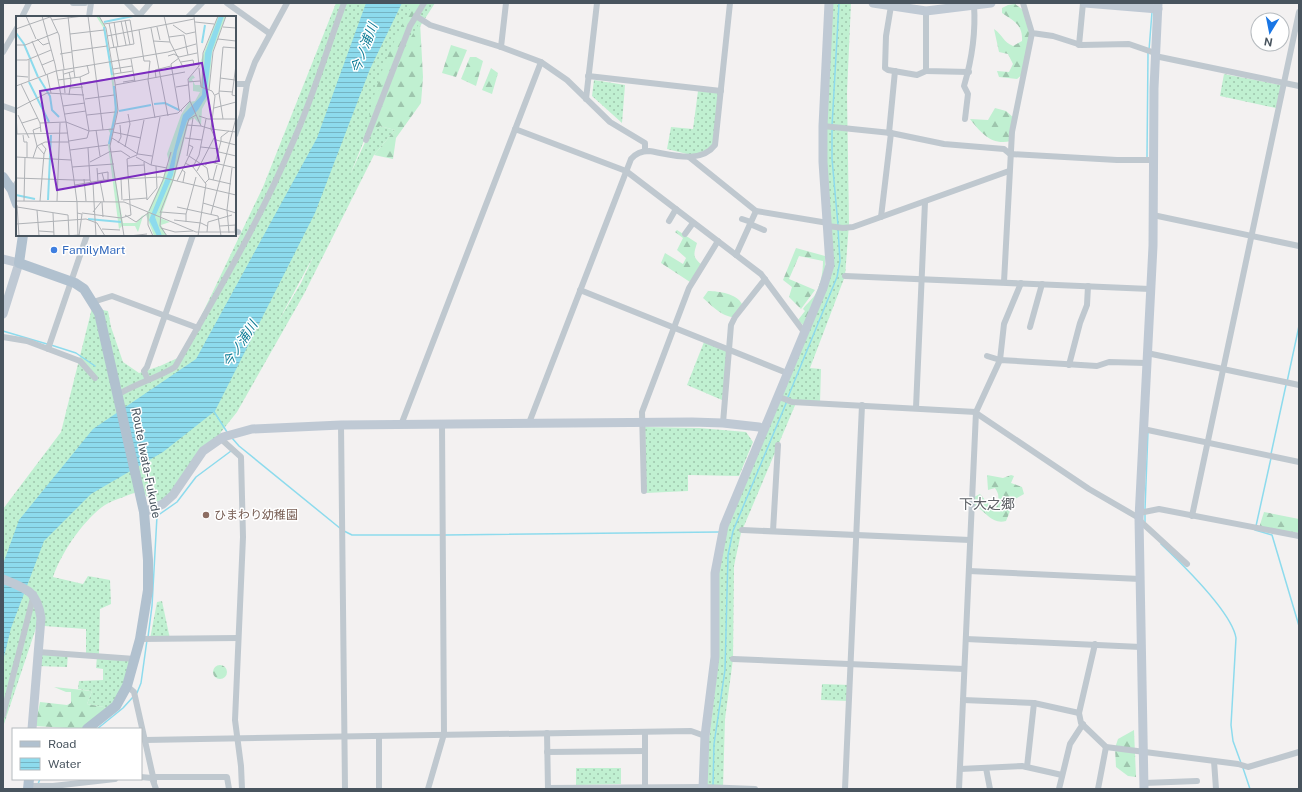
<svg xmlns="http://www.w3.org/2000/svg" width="1302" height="792" font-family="'Public Sans','Noto Sans JP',sans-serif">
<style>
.grass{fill:url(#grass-dots);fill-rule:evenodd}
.forest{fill:url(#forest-firs)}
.water{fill:url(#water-rules)}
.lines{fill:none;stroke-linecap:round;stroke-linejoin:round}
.stream{stroke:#8ddbed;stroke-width:1.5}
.street{stroke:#bfc8cf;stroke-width:6}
.secondary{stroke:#bfc9d4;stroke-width:9}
.primary{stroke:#b1c1cf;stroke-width:10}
.shop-dot{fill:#3f7fe0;stroke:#fff;stroke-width:1.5}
.education-dot{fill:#8d6e63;stroke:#fff;stroke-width:1.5}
.labels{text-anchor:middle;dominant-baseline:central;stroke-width:3;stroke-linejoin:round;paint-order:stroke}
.shop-label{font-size:12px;fill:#366cbe;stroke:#fff;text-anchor:start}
.street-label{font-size:12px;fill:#48545e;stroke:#fff}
.education-label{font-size:12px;fill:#785e54;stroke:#fff;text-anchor:start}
.water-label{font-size:13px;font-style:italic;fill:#0d7c96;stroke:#fff}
.quarter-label{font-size:14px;fill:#5d6166;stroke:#fff}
.inset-river{fill:none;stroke:#8ddbed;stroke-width:2}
.inset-road{fill:none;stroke:#afb2b6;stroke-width:1}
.view{fill:#7b2cbf;fill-opacity:0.15;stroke:#7b2cbf;stroke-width:2}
.inset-edge{fill:none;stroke:#48545e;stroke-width:2}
</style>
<defs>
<pattern id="grass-dots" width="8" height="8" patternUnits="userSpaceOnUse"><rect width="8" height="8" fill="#c0f0d1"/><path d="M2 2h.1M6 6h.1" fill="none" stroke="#9ec5ad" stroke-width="1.8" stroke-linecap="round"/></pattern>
<pattern id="forest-firs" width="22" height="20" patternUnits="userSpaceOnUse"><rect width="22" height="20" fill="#c0f0d1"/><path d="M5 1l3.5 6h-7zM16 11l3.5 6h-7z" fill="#9ec5ad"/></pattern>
<pattern id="water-rules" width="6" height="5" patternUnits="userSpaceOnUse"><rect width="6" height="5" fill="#8ddbed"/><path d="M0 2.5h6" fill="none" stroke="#75b4c3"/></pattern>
</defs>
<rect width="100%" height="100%" fill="#f3f1f1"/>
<g class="grass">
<path d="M336 3H435L394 67 350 175 367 138 380 126 395 130 374 155 304 294 237 412 221 432 216 442 157 507 150 501 142 490C130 495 115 499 105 505 84 519 61 553 53 577L83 584 88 576 110 580 111 604 100 609 99 654 86 655V629L44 626 41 613 3 727V509L61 432 92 308 108 311 111 327 123 362 139 373 160 366 182 356 263 187ZM314 255 301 283 278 322Z"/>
<polygon points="829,3 851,3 847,93 849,224 845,276 810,368 821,369 820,403 796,403 741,533 734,566 733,659 725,719 723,789 703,789 718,665 718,552 830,262 825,143"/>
<polygon points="1224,74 1281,85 1276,108 1220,96"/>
<polygon points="594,80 625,85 622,123 592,96"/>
<polygon points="698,91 720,93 715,145 702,155 691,155 667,149 671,127 693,129"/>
<polygon points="704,342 729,350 722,400 687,385"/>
<polygon points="645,427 699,428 746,432 753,442 739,476 688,475 688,491 646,493"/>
<polygon points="162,601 170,639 150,639 157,602"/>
<polygon points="40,652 68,654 67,667 37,666"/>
<polygon points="97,656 130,660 122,689 107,710 104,707 87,704 92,691 78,689 79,681 103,680 103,669 96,668"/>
<polygon points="822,684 850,685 849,701 821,700"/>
<polygon points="576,768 621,768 621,784 576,785"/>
</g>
<g class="forest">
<path d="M413 3H424L374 100 420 22 423 77 421 103 396 138 393 159 374 155 395 130 380 126 366 140C372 86 389 50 413 3Z"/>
<path d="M1015 4 1026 12 1032 33 1024 73 1017 79 999 77 997 71 1009 72 1013 64 1008 54 999 52 994 29C1003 35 1003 42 1013 46L1022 41C1023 25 1014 21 1002 13V8L1008 5Z"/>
<polygon points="451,45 467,50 456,77 442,73"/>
<polygon points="470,57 476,57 483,61 476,86 461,79"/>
<polygon points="491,68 498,73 492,94 482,90"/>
<path d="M995 108 1006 111 1015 119 1011 141C992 146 981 133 970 119L988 120Z"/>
<path d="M677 230 697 243C694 253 692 257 701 264L690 282 661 263 665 253 683 264 686 258 677 250 683 238 675 232Z"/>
<path d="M796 248 825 256V273L804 326 798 320 805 311 803 309C807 303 813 299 816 293 821 283 823 272 823 261L799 256 789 279 815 290 801 309 789 297 792 287 783 280Z"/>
<path d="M708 291C719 291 737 294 742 304L735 317C723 318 711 305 703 298Z"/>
<path d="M987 475 1003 478 1011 475 1014 476 1011 483 1022 487 1024 494 1015 499 1006 521C990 525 985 509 972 504V498L980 494 992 508 995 507C999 500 1000 495 995 488L988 490Z"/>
<polygon points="1264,512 1299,519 1299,533 1259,528"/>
<circle cx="220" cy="672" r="7"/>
<polygon points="54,687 92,691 87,704 104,707 107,710 83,729 35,726 40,702 67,705 71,703 71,692 66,692"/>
<polygon points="1134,730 1136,777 1128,776 1116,767 1115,748 1118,739"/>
</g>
<polygon class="water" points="366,3 402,3 370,69 315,213 215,411 163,452 91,494 44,541 11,628 3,661 3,564 19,520 93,429 196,359 317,138"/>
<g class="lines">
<g class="stream">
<polyline points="1149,50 1152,12"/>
<polyline points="832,126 839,3"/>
<polyline points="832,130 832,159 838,225"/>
<polyline points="1147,157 1148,53"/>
<polyline points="3,331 47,344"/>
<polyline points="51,345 76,353 95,366"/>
<polyline points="1287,382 1299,326"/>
<polyline points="788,397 837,277 840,261 838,229"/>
<polyline points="213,410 227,432"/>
<polyline points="232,438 239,446 341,529"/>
<polyline points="1271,454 1286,385"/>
<polyline points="1145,509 1148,431"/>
<polyline points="1145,523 1145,513"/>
<polyline points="1256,526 1271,458"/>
<polyline points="1255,530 1272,535 1299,626"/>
<polyline points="344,531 352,535 442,535"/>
<polyline points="445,535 719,532"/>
<path d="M1161 544C1181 563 1232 613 1236 638L1231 725 1233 741 1241 763"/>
<polyline points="148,637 152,606 157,516 177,502 196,477 231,451"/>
<polyline points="137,693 141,683 147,640"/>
<polyline points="97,729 123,708 133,697"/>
<polyline points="1243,768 1250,789"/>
<polyline points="38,784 40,779"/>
<polyline points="713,785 714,744 725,670 728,555 733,531 787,401"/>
</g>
<g class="street">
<polyline points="73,3 85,3"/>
<polyline points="127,3 141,17"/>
<polyline points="227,3 269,33"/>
<polyline points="1023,3 1032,33 1053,36 1081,45 1129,44 1155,53"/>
<polyline points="891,6 886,36 885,68 888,70 917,75 926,71"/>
<polyline points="926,11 926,71 969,72"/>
<polyline points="416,16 430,25 501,47 541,62 567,80 610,122 645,143 645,151"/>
<polyline points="22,17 29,3"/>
<polyline points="89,17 91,3"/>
<polyline points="138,17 150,3"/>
<polyline points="188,17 202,3"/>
<polyline points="1079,45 1083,3"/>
<polyline points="501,47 506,3"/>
<polyline points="3,52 17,28"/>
<polyline points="1155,56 1299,86"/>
<polyline points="588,76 721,91"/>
<polyline points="235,84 247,84 255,62 287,3"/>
<polyline points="586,99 597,3"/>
<polyline points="3,106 17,111"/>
<path d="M965 119 968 94 964 86C972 59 976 34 974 5"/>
<polyline points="823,126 891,133 944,144 1004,149 1010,154 1117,160 1154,160"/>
<polyline points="515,129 626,171 761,274 804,332"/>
<polyline points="889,133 895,71"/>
<polyline points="235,135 242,115 247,84"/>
<polyline points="366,140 410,26 424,3"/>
<polyline points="689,157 756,211 828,223"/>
<polyline points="12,190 17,183"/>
<polyline points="1153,215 1299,246"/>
<polyline points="881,217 891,133"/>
<polyline points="742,219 751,222"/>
<polyline points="669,221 676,209"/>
<polyline points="750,224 764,230"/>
<polyline points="828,226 843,228 853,227 1009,171"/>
<polyline points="235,231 238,232"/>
<polyline points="685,234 693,223"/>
<polyline points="736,255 756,211"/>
<polyline points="845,276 1150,289"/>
<polyline points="1004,282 1012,132 1032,33"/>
<polyline points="580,290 787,373"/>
<polyline points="93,302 112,296 198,328"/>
<polyline points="1030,327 1042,284"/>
<polyline points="3,337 27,341 80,361 95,378"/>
<polyline points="48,349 87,235"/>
<polyline points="1147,353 1299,385"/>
<polyline points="987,356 1000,360 1004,324 1021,283"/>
<polyline points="1069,365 1080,323 1087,305 1088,286"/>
<polyline points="148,380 144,371 147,367 193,235"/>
<path d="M119 394C137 383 157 378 175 367 217 294 260 220 293 142 313 97 327 49 344 3"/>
<polyline points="777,396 792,402 976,412"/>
<polyline points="916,408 925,202"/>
<polyline points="976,413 1089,489 1139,518"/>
<path d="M529 423 631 159C636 153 641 151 649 151 670 154 700 165 715 145L730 3"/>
<polyline points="723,423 731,325 735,317 765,279"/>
<polyline points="341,425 345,789"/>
<polyline points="401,425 541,62"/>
<polyline points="1143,429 1299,462"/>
<polyline points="221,439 241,457 243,537 235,720 241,766 242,789"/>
<polyline points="644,491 642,412 689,288 718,241"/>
<polyline points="1139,513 1159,509 1299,536"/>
<polyline points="1192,516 1299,12"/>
<polyline points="1139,520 1187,564"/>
<polyline points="742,530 970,540"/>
<polyline points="773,531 778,445"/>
<polyline points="969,571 1140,579"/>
<polyline points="140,639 238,638"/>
<polyline points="966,639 1141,647"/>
<polyline points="1095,644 1079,713 1081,723 1106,747 1238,764 1248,767 1299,752"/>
<polyline points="38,652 135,659"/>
<polyline points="733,659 964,669"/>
<polyline points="127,686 134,692 154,781"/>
<polyline points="963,700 1034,703 1079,713"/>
<polyline points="3,715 34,594"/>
<polyline points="645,732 645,787"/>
<polyline points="547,733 548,789"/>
<polyline points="379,737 379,789"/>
<path d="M145 740C327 737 509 733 691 731L705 736"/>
<polyline points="547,752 645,751"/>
<polyline points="1214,761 1216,789"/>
<polyline points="1027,767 1034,703"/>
<polyline points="986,768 990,789"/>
<polyline points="960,769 1022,766 1062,775"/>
<polyline points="141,777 152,778 156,789"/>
<polyline points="153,777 227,777 229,789"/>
<polyline points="1144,783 1197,781"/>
<polyline points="29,786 53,786 115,779"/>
<polyline points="548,788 703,787 755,789"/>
<polyline points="428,789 444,734 442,424"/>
<polyline points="845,789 862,405"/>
<polyline points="959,789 976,412 1000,360 1097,366 1109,362 1146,363"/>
<polyline points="1059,789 1070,744 1083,724"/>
<polyline points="1098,789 1106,747"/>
</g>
<g class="secondary">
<polyline points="873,3 926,11 991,3"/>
<polyline points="1085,3 1158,9"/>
<polyline points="3,259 19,263 3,314"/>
<polyline points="144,512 163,504 173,495 203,451 223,437 252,429 341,425 692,422 723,423 759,427 764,429"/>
<path d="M3 579C26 589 37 590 41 618L32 729"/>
<polyline points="703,789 705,736 715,657 715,573 724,526 823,288 830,265 823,162 823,126 829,3"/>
<polyline points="1144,789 1139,518 1153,246 1154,88 1158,3"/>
</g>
<g class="primary">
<polyline points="3,177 12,190 17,204"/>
<polyline points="23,235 19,263 75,283 84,289 99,313 144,512 148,560 148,590 140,639 127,686 116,706 87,729"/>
<polyline points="28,789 29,779"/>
</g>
</g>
<circle class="shop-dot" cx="54" cy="250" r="4"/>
<circle class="education-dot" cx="206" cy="515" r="4"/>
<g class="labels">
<g class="shop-label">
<text x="62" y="250">FamilyMart</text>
</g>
<g class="street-label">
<text transform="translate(146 463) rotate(79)">Route Iwata-Fukude</text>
</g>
<g class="education-label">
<text x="214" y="515">ひまわり幼稚園</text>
</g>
<g class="water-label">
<text transform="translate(364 48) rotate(-69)">今ノ浦川</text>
<text transform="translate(240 344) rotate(-57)">今ノ浦川</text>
</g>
<g class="quarter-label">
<text x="987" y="504">下大之郷</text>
</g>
</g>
<g transform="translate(16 16)">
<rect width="220" height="220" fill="#f3f1f1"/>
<path d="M80 0H83L89 10 102 92 94 131 107 207H120L126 200 131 198 146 165 153 146 151 138 165 99 173 86 179 85 184 76 177 75V66H173V62L177 59 179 62 176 63 179 69H185L188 44 187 48 184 47 202 0H210L196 37 192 82 186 93 185 109 178 102 173 105 159 160 144 202 154 206 145 209 151 220H138L130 199 127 200 122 216 119 210H106L103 213 92 129 94 117 92 113 95 112 99 91 91 28 87 11Z" fill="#c0f0d1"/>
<path d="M203 0H208L196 35 190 81 182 94 171 105 161 135 157 159 139 201 146 220H141L133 204 152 157 167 99 186 79 189 37Z" fill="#8ddbed"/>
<path class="inset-river" d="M88 6 117 0M88 11 96 59M0 17 8 28 22 61M186 27 189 9M23 62 34 80 36 94 43 101M13 66 33 106M138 88 149 87 163 94M103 95 135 89M93 128 100 95 98 70M0 179 19 183M32 184 35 119M72 203 105 206"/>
<path class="inset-road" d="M10 0 20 23M26 0 39 48 50 106 61 186 62 220M34 0 43 19 48 53M52 0 58 55M72 0 87 114M83 0 90 12 99 67 102 94 94 130 108 220M148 0 154 26 167 51 182 48M178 0 183 50 172 63 174 85 185 110 195 113 200 124 220 129M36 4 67 0M109 4 114 29M105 5 110 29M98 6 102 31M179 6 198 8M93 7 98 32M88 8 114 4 118 28 94 32M157 9 170 18 179 16M141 11 144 24M207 11 220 12M135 12 152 100M0 13 34 1M123 14 128 45H134L132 64 139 102M54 18 88 14M91 20 178 3M153 21 168 19 172 39M21 23 27 29 33 27M202 23 220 25M16 25 30 59M137 25 154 26M0 29H9L42 16M100 31 105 57M56 35 91 30M44 38 56 36M152 40 158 38 163 41M163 41 181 37M163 42 155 48 163 94 166 95M115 43 119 66M0 44H11L35 34M13 44V65M165 46 177 44 178 49M26 49 38 44M220 49 216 79 220 80M183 52 185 71 196 75 199 80 195 113 220 116M97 53 116 50M143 53 155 50M47 54 49 77M31 58 35 77M48 58 58 55 59 62M98 58 117 55M0 60 12 61M140 62 139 54 143 53M204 62 219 64M42 64 64 61 73 57 71 49M107 66 119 64M172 66 184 65M66 67 118 59M5 68 24 107 25 116M99 69 169 56M0 70 40 55 152 36 180 28M160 71 172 69M186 71 187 37 202 0M54 72 67 71M193 74 197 36 210 0M203 75 217 76M203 77 207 103M53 79 55 65 53 56M199 79 203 77 207 31 220 32M69 83 98 79M47 90 69 87M198 92 220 86M0 93 31 77 68 79M0 95 1 118M49 98 70 95M2 99 13 122M71 99 99 96M183 100 192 103H220M50 106 73 115M6 107 22 102M24 107 50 106M99 108 162 97 174 85M171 109 185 110M80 114 84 140M73 115 98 113M97 116 125 122M0 118 52 117M7 119 8 126H11V141M96 122 122 138 136 140M169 122 186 124M53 125 71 122 73 115 64 61M205 125V121L213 115M25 127 30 133 28 138M102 127 105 121 104 109M173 129 177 131 173 140M21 130 28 138 24 185M21 130 17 114 25 111M109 131 114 108 112 98M185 131 203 133M72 132 74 164M54 134 92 129M95 136 105 135 114 141M203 136 220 140M171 140 177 102M0 141 55 144M120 141 135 149 151 152M17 142 21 130 29 126H53M74 146 95 135M128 146 131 184 141 172 140 150M169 147 177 151 190 168 182 220M199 148 205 125M135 149 144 101M189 149 194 146 220 152M112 150 128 149M56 151 98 148M177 151 183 139 190 103M81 152 82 166M166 154 169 156 167 166M181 155 198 122M86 157 92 156V164M81 158 86 157 88 164M0 162 58 164M68 163 70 185M105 163 106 184M193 163 215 168M58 164H74L76 168M197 164 201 149M84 165 88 186M161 165 173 140 191 152 193 163 189 167M77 167 78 186M59 169 88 164 144 161 220 179M107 184 131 182M0 185 108 186 180 216H220M8 185 9 141M41 185 44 107M78 186 80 220M86 186 87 201M187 187 220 197M114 188 111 143 121 139 128 104M1 189 3 220M1 191 52 199 53 219M161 191 202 200 205 220M21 194 23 220M133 195 147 164 155 136M77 196 85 186M132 196V209L137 220M37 197 38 220M61 197 66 198 63 220M66 197 105 202M144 197 157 164 171 109 173 103 180 99M170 198 180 161M195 198 220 102M109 199 120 206 132 197M105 202 115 199 114 189M158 204 185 207 191 210M0 208 70 203 81 207 89 220M204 210 220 209M145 212 159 216 177 215M86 213 104 214M23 215 38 216M219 215 220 198M191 216 192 206 216 199M213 217 211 194 216 152M51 220 63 219M113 220 131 218M151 220 144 210 145 196 170 198V206"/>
<path class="view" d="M186 47 203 145 41 174 24 75Z"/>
<rect width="220" height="220" class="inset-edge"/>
</g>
<rect width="1302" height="792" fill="none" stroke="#48545e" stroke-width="8"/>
<rect x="12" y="728" width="130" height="52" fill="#ffffff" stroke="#b6bbbf"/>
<rect x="20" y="741" width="20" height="6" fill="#b1c1cf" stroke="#b6bbbf"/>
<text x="48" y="748" font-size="12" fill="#48545e">Road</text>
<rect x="20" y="758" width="20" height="12" fill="url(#water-rules)" stroke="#b6bbbf"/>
<text x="48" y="768" font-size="12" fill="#48545e">Water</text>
<g transform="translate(1270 32) rotate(190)"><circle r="19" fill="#ffffff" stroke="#b6bbbf"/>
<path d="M0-3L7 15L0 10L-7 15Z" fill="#1976e5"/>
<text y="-6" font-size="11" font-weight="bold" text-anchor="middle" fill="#48545e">N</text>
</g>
</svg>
